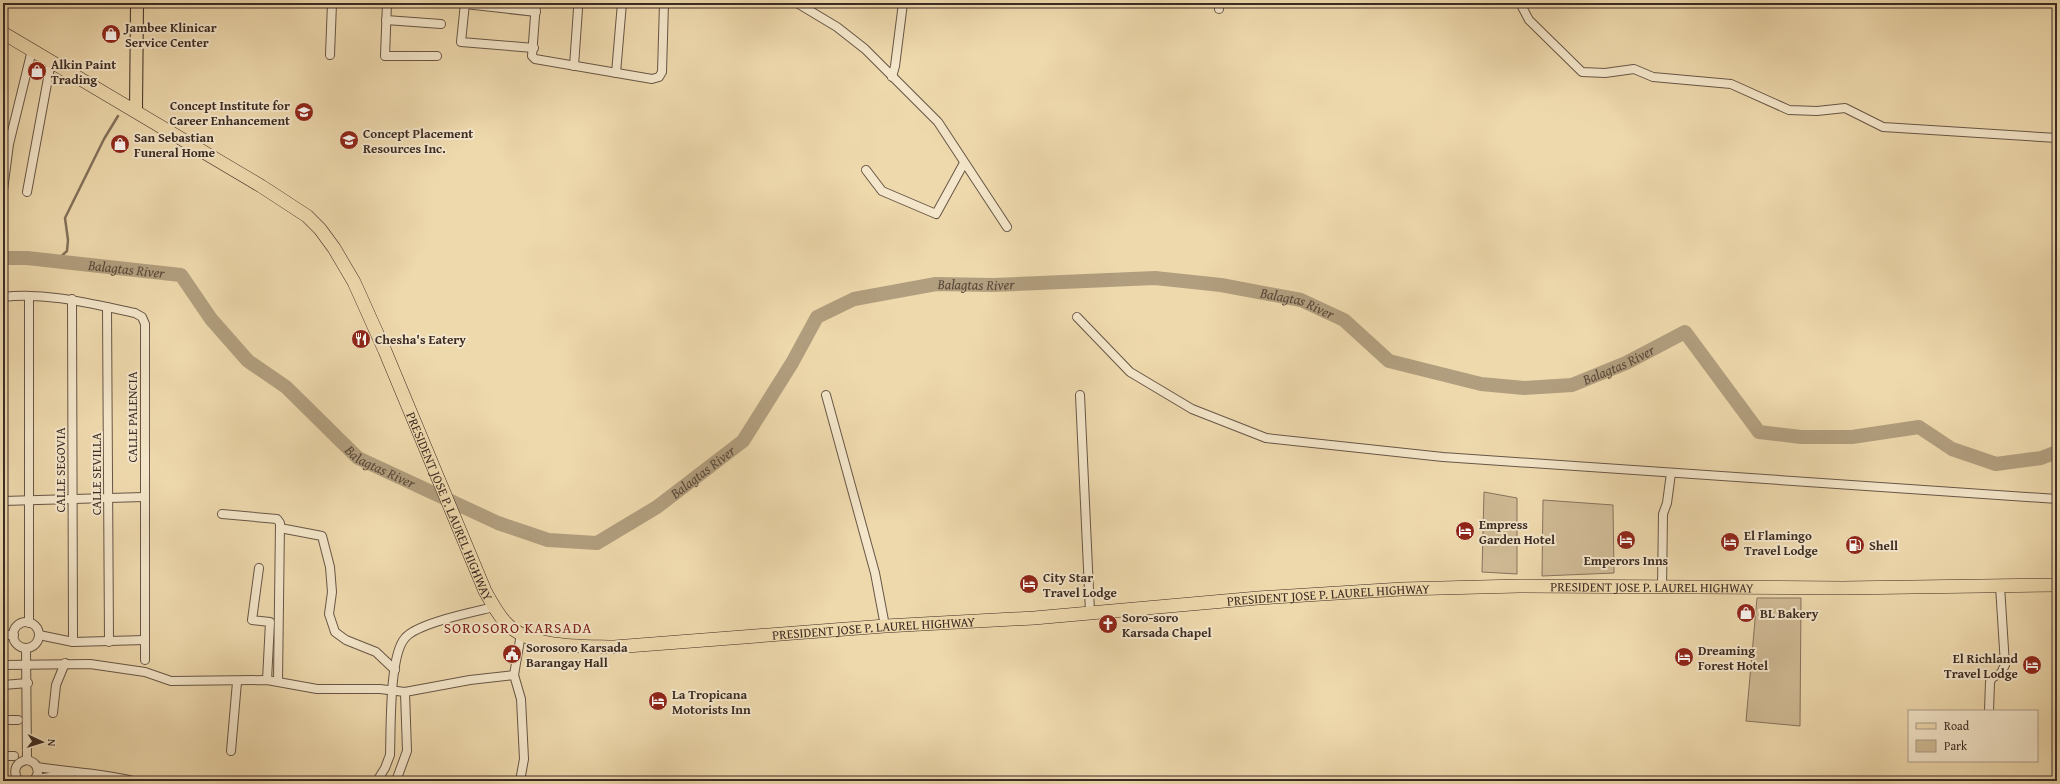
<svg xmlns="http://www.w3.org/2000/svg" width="2060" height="784" font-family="'Gentium Book Plus',serif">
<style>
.green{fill:#d0bb96;stroke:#86735d}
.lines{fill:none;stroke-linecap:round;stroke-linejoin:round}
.stream{stroke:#82705a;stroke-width:2.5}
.river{stroke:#b19e7e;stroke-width:14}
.minor-casing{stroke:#685646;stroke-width:10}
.primary-casing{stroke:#3c2b24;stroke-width:14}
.trunk-casing{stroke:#3c2b24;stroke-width:14}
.minor{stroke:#f4e6ca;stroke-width:8}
.primary{stroke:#eed9ad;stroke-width:12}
.trunk{stroke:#eed9ad;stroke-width:13}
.labels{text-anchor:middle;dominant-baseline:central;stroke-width:4;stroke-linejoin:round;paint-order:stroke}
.poi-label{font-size:13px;font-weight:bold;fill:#3c2b24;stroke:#f4e6ca;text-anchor:start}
.street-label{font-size:13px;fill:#3c2b24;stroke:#f4e6ca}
.water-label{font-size:14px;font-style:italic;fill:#59483a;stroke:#f4e6ca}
.quarter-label{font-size:15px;letter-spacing:1px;fill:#7a1f14;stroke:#f4e6ca}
</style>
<rect width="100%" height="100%" fill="#eed9ad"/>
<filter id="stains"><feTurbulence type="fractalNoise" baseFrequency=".005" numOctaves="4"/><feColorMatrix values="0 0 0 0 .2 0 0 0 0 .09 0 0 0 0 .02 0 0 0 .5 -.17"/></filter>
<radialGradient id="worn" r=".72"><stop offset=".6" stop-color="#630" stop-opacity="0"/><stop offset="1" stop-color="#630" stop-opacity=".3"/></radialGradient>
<g class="green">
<polygon points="1484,492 1517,498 1517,574 1482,572"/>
<polygon points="1543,500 1613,505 1614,573 1542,576"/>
<polygon points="1757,598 1801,598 1800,726 1746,721"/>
</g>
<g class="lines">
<polyline class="stream" points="56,261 67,251 68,240 65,218 104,139 118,116"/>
<path class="river" id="s1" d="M3 258H27L181 275 211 319 248 361 286 387 358 458 498 523 548 540 597 543 657 507 743 441 792 363 817 317 854 299 936 284 993 285 1155 278 1221 285 1301 300 1344 320 1389 361 1481 384 1524 388 1572 385 1626 363 1685 332 1759 432 1801 437H1852L1919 427 1952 449 1996 464 2041 458 2057 452"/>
<defs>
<g id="minor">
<polyline points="387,3 385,56 437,56"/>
<polyline points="465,3 461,42 534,48"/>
<polyline points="536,3 532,56 535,59 652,79 659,77 662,72 664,3"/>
<polyline points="797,3 837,27 865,49 938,122 1007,227"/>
<polyline points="1520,3 1529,20 1582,72 1605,73 1634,69 1653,77 1731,84 1789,110 1817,111 1845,108 1883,127 2057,138"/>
<polyline points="465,4 536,12"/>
<polyline points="1219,9 1219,3"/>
<polyline points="386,20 441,24"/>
<polyline points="330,55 332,3"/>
<polyline points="574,66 578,9"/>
<polyline points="616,73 622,3"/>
<polyline points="892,77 895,66 903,3"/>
<polyline points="866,170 882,191 936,214 964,163"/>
<polyline points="3,190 9,144 32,50"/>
<polyline points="27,192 51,62"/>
<path d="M3 297C48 292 92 304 135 313L142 317 145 324V660"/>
<polyline points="72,299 73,642"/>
<polyline points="107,307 109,642"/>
<polyline points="1077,317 1130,372 1192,409 1266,438 1443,457 2057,499"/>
<polyline points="826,395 875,573 885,626"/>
<polyline points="1080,395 1090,612"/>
<polyline points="3,501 144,497"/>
<polyline points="222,514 277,519 280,523 278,681"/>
<polyline points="280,528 322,536 330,567 332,592 329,614 335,632 346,640 376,652 395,670"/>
<polyline points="259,568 252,620 270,622 267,680"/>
<polyline points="1662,588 1663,514 1667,503 1671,473"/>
<circle cx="26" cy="635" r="13"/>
<polyline points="29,623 29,296"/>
<polyline points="3,635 14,635"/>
<polyline points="39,635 73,642 145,640"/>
<polyline points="26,648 27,760"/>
<polyline points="3,665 90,664 145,672 171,681 267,680 317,689 380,689 405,692 470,680 514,675"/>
<polyline points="3,685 28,683"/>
<polyline points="1989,711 1990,682 1992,678 2001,673 2005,665 2000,586"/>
<polyline points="53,713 56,685 65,663"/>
<polyline points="3,720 18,720"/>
<polyline points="231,751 237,682"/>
<polyline points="3,756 14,756"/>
<path d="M37 767C69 772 102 773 134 781"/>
<polyline points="36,779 70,774"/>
<path d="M19 781C12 772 15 762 27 760 35 762 37 765 38 773L34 781"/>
<path d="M377 781 385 768 390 755C391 729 389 656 405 638 417 623 474 612 494 607"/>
<polyline points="396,781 407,751 405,692"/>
<polyline points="520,781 524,759 521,699 514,675 521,634"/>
</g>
<polyline id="primary" points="136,111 137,3"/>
<g id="trunk">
<path id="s2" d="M3 33 261 186 307 216 320 229 334 248 354 282 385 351 485 591C491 602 497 613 505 622 529 649 581 646 614 647L885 626 1034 618 1258 598 1402 589 1519 586 1843 588 2057 585"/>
</g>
</defs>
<use href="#minor" class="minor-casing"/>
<use href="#primary" class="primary-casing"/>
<use href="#trunk" class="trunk-casing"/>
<use href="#minor" class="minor"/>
<use href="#primary" class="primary"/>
<use href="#trunk" class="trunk"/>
</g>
<defs>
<symbol id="shop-disc" viewBox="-11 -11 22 22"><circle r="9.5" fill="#8f2418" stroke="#f4e6ca"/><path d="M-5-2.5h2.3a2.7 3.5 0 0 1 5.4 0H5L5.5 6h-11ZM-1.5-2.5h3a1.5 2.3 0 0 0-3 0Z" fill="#fff"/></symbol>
<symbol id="school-disc" viewBox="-11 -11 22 22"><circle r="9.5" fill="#8f2418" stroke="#f4e6ca"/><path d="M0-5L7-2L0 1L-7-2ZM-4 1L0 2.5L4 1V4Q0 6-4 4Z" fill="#fff"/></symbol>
<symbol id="restaurant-disc" viewBox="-11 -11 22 22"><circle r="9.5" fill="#8f2418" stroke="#f4e6ca"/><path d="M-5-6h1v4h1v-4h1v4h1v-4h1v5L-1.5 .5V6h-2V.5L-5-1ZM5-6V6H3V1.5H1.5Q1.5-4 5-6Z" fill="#fff"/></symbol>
<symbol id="hotel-disc" viewBox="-11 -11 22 22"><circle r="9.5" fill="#8f2418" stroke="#f4e6ca"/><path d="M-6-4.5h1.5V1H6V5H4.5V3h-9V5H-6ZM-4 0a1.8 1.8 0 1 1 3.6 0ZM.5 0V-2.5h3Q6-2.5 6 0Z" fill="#fff"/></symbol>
<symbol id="fuel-disc" viewBox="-11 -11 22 22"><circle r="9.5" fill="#8f2418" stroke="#f4e6ca"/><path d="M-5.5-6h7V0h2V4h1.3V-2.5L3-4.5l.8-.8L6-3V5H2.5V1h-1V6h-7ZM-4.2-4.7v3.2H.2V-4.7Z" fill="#fff"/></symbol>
<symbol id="church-disc" viewBox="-11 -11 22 22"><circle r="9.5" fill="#8f2418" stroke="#f4e6ca"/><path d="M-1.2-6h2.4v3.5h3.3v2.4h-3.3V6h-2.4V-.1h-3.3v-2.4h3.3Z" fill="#fff"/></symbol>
<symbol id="civic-disc" viewBox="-11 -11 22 22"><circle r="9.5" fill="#8f2418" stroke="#f4e6ca"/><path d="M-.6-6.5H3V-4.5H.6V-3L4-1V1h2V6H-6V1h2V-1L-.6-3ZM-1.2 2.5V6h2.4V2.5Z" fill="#fff"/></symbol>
</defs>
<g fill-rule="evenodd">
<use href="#shop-disc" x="100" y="23" width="22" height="22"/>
<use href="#shop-disc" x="26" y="60" width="22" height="22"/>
<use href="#school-disc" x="293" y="101" width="22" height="22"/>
<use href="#school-disc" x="338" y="129" width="22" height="22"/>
<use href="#shop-disc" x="109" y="133" width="22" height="22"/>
<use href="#restaurant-disc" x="350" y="328" width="22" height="22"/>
<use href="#hotel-disc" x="1454" y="520" width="22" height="22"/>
<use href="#hotel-disc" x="1615" y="529" width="22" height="22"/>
<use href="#hotel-disc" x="1719" y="531" width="22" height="22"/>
<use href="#fuel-disc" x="1844" y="534" width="22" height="22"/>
<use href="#hotel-disc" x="1018" y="573" width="22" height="22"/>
<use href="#shop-disc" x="1735" y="602" width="22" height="22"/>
<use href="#church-disc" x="1097" y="613" width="22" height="22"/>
<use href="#civic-disc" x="501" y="643" width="22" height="22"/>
<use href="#hotel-disc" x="1673" y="646" width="22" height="22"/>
<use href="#hotel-disc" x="2021" y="654" width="22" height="22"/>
<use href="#hotel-disc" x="647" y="690" width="22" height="22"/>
</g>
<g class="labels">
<g class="poi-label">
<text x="125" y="27">Jambee Klinicar<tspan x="125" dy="15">Service Center</tspan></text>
<text x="51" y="64">Alkin Paint<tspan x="51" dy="15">Trading</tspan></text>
<text x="290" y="105" text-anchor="end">Concept Institute for<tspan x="290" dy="15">Career Enhancement</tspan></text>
<text x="363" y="133">Concept Placement<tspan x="363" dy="15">Resources Inc.</tspan></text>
<text x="134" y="137">San Sebastian<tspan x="134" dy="15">Funeral Home</tspan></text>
<text x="375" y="339">Chesha's Eatery</text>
<text x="1479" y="524">Empress<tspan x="1479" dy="15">Garden Hotel</tspan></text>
<text x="1744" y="535">El Flamingo<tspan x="1744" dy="15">Travel Lodge</tspan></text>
<text x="1869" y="545">Shell</text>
<text x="1626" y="560" text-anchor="middle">Emperors Inns</text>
<text x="1043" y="577">City Star<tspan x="1043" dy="15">Travel Lodge</tspan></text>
<text x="1760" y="613">BL Bakery</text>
<text x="1122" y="617">Soro-soro<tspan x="1122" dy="15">Karsada Chapel</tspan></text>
<text x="526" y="647">Sorosoro Karsada<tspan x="526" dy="15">Barangay Hall</tspan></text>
<text x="1698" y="650">Dreaming<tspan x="1698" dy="15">Forest Hotel</tspan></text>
<text x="2018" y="658" text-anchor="end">El Richland<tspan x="2018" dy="15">Travel Lodge</tspan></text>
<text x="672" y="694">La Tropicana<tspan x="672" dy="15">Motorists Inn</tspan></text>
</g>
<g class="street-label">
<text transform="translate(132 417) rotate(-90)">CALLE PALENCIA</text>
<text transform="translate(60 470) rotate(-90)">CALLE SEGOVIA</text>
<text transform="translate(96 474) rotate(-90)">CALLE SEVILLA</text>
<text stroke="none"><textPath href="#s2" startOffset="680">PRESIDENT JOSE P. LAUREL HIGHWAY</textPath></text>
<text stroke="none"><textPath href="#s2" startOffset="1964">PRESIDENT JOSE P. LAUREL HIGHWAY</textPath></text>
<text stroke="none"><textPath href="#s2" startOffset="1640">PRESIDENT JOSE P. LAUREL HIGHWAY</textPath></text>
<text stroke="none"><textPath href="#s2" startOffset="1184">PRESIDENT JOSE P. LAUREL HIGHWAY</textPath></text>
</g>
<g class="water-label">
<text stroke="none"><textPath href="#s1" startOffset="124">Balagtas River</textPath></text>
<text stroke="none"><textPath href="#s1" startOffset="1179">Balagtas River</textPath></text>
<text stroke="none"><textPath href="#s1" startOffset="1503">Balagtas River</textPath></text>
<text stroke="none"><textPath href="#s1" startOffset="1851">Balagtas River</textPath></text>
<text stroke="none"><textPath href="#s1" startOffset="459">Balagtas River</textPath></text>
<text stroke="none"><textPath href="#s1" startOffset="819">Balagtas River</textPath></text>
</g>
<g class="quarter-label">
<text x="518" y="627">SOROSORO KARSADA</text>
</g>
</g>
<rect width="2060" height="784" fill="none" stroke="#eed9ad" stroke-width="16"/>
<rect x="4" y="4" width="2052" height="776" fill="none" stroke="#3c2b24" stroke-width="2"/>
<rect x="8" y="8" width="2044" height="768" fill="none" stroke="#3c2b24"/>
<rect x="1908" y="710" width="130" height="52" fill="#f4e6ca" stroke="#aa9b88"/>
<rect x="1916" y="723" width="20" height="6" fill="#eed9ad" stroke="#aa9b88"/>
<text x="1944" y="730" font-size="12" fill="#3c2b24">Road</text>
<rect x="1916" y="740" width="20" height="12" fill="#d0bb96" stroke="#aa9b88"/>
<text x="1944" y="750" font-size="12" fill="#3c2b24">Park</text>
<g transform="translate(42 742) rotate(94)" stroke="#f4e6ca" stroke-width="3" paint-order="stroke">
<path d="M0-3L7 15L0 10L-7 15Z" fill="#3c2b24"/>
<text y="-6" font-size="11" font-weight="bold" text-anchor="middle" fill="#3c2b24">N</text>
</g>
<rect width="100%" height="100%" filter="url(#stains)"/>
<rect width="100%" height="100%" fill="url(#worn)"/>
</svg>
